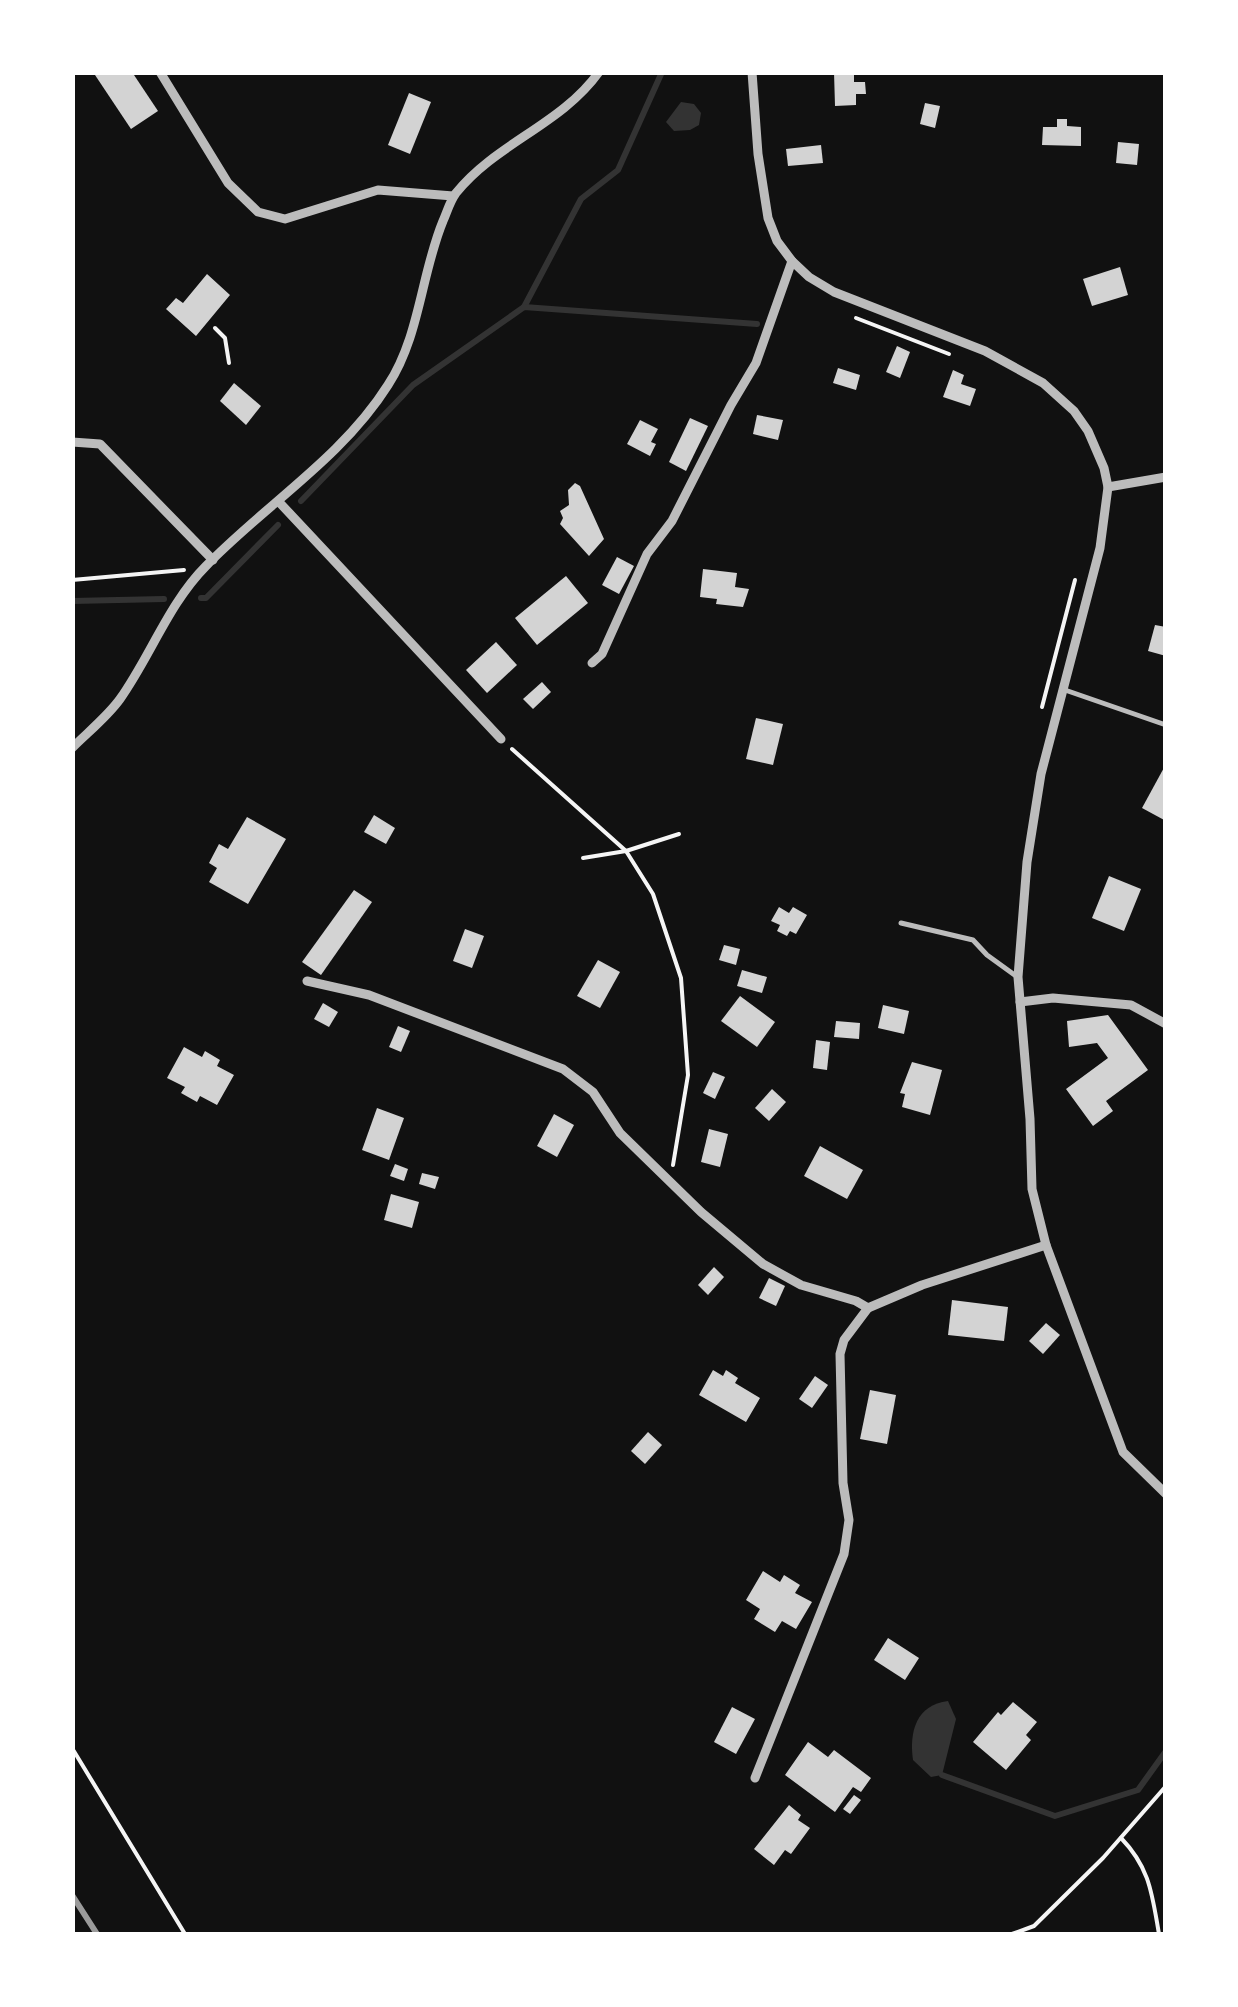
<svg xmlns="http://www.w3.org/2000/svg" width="1238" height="2007" font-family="'Source Sans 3',sans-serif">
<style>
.water{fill:#333}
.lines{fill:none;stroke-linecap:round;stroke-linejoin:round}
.stream{stroke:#333;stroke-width:6}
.building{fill:#d3d3d3}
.path{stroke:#f5f5f5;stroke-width:4}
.service{stroke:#bcbcbc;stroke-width:5}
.minor{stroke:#bcbcbc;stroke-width:9}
.rail{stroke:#9a9a9a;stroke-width:6}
</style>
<rect width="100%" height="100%" fill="#111"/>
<g class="water">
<polygon points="681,102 694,104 701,113 699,125 690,130 674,131 666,122"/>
<path d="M948 1701 956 1719 942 1775 931 1777 913 1760C909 1732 916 1705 948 1701Z"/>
</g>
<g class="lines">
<g class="stream">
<polyline points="524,307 581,199 618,170 662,72"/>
<polyline points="301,501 413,385 524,307 757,324"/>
<polyline points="201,598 206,598 278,525"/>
<polyline points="72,601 164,599"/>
<polyline points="942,1775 1055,1816 1138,1790 1166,1751"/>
</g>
</g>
<g class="building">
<polygon points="93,72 132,72 158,111 131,129"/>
<polygon points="834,72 854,72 854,82 865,82 866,94 856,94 856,105 835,106"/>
<polygon points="409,93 431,102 410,154 388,145"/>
<polygon points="925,103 940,106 935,128 920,124"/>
<polygon points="1057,119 1067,119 1067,126 1081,127 1081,146 1042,145 1043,127 1057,127"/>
<polygon points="1118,142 1139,144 1137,165 1116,163"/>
<polygon points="821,145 823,163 788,166 786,149"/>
<polygon points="1120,267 1128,295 1092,306 1083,279"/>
<polygon points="207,274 230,295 196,336 166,309 176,298 183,303"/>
<polygon points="897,346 910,352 900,378 886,372"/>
<polygon points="838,368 860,375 856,390 833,383"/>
<polygon points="953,370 964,375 961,384 976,389 970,406 943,397"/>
<polygon points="234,383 261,406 246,425 220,401"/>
<polygon points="757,415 783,420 778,440 753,434"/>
<polygon points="690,418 708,426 686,471 669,462"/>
<polygon points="640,420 658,429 651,442 656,444 650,456 627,444"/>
<polygon points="575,483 580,486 604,539 589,556 560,524 563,518 560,511 569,505 568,490"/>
<polygon points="617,557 634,566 619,594 602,585"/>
<polygon points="703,569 737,573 735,587 749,589 743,607 716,604 717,599 700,597"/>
<polygon points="566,576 588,603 537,645 515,618"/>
<polygon points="1155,625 1166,627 1166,656 1148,651"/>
<polygon points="496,642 517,665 487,693 466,670"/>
<polygon points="542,682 551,692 533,709 523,699"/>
<polygon points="756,718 783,724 773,765 746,759"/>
<polygon points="1166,764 1166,821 1142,808"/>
<polygon points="374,815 395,828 386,844 364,832"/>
<polygon points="247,817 286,839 248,904 209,882 217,868 209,863 219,844 228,849"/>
<polygon points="1109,876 1141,889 1124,931 1092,918"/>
<polygon points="354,890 372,902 321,975 302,962"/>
<polygon points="779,907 789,913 793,907 807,915 796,934 790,931 787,936 777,931 780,925 771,921"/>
<polygon points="465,929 484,936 472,968 453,961"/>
<polygon points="724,945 740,949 736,965 719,960"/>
<polygon points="598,960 620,972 600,1008 577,996"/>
<polygon points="742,970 767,977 762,993 737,986"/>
<polygon points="740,996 775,1022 757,1047 721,1021"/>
<polygon points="323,1003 338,1012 329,1027 314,1019"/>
<polygon points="883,1005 909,1011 904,1034 878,1028"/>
<polygon points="1108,1015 1148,1070 1106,1101 1113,1111 1093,1126 1066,1089 1108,1058 1097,1043 1069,1047 1067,1021"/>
<polygon points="836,1021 860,1023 859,1039 834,1037"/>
<polygon points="398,1026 410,1031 401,1052 389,1047"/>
<polygon points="816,1040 830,1042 827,1070 813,1068"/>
<polygon points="184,1047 202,1057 205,1051 220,1060 217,1066 234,1075 217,1105 200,1096 197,1102 181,1093 185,1087 167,1078"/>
<polygon points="912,1062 942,1070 930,1115 902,1107 905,1094 900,1093"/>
<polygon points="713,1072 725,1077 715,1099 703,1093"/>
<polygon points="772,1089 786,1102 769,1121 755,1108"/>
<polygon points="377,1108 404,1118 389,1160 362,1150"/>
<polygon points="554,1114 574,1125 557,1157 537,1146"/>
<polygon points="709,1129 728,1134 720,1167 701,1162"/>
<polygon points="820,1146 863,1170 847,1199 804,1176"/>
<polygon points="395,1164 408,1169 404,1181 390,1176"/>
<polygon points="422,1173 439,1177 435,1189 419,1184"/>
<polygon points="391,1194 419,1202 412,1228 384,1220"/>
<polygon points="714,1267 724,1277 708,1295 698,1285"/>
<polygon points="769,1278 785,1286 776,1306 759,1298"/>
<polygon points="952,1300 1008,1307 1004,1341 948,1335"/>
<polygon points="1046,1323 1060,1335 1043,1354 1029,1341"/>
<polygon points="713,1370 723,1376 726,1370 738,1378 735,1383 760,1398 746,1422 699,1395"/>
<polygon points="815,1376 828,1385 812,1408 799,1399"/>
<polygon points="870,1390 896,1395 887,1444 860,1439"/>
<polygon points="648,1432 662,1445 645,1464 631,1451"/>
<polygon points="763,1571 780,1582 784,1575 800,1585 795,1593 812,1602 796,1629 782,1621 775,1632 754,1619 760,1609 746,1600"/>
<polygon points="888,1638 919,1658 905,1680 874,1660"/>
<polygon points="1013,1702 1037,1722 1026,1735 1031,1740 1006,1770 973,1742 998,1712 1001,1715"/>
<polygon points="732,1707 755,1719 736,1754 714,1742"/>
<polygon points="808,1742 828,1757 834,1750 871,1778 861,1792 853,1787 835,1812 785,1775"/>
<polygon points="854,1795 861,1800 850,1814 843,1809"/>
<polygon points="789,1805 801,1815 798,1820 810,1828 791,1854 785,1850 774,1865 754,1849"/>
</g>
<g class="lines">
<g class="path">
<polyline points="856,318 949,354"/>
<polyline points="215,328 225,338 229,363"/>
<polyline points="72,580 184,570"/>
<polyline points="1042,707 1075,580"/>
<polyline points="512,749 626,851 653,894 681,978 688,1075 673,1165"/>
<polyline points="583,858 626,851 679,834"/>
<polyline points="72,1748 185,1934"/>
<path d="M1121 1838C1150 1868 1152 1894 1159 1934"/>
<polyline points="1012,1934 1034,1926 1103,1858 1166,1786"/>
</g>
<g class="service">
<polyline points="1065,690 1166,725"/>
<polyline points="901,923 973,940 987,955 1016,976"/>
</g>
<g class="minor">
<polyline points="160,72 228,183 258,212 285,219 378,190 453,196"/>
<polyline points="752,72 758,154 768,218 777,241 792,261 809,277 834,292 985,351 1043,383 1074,411 1088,431 1104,468 1108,487 1100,548 1041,774 1027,862 1018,977 1030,1119 1032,1189 1046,1245 1123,1452 1166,1494"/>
<polyline points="72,442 100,444 213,560"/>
<polyline points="1108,487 1166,477"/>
<polyline points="279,502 501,739"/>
<polyline points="592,663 602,654 647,554 672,521 731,405 756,363 792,261"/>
<path d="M72 748C88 732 107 717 120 699 150 657 169 603 206 566 265 505 342 458 388 385 420 336 421 274 443 221 447 212 450 201 456 193 496 143 561 125 599 72"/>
<polyline points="307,981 369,995 563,1069 593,1092 620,1133 701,1212 763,1264 801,1285 856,1301 868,1308 922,1285 1046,1245"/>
<polyline points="1020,1002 1053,998 1131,1005 1166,1024"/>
<polyline points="755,1778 844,1554 849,1520 843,1483 840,1354 844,1340 868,1308"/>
</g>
<polyline class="rail" points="72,1895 97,1934"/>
</g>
<rect width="1238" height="2007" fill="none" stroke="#ffffff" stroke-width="150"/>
</svg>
